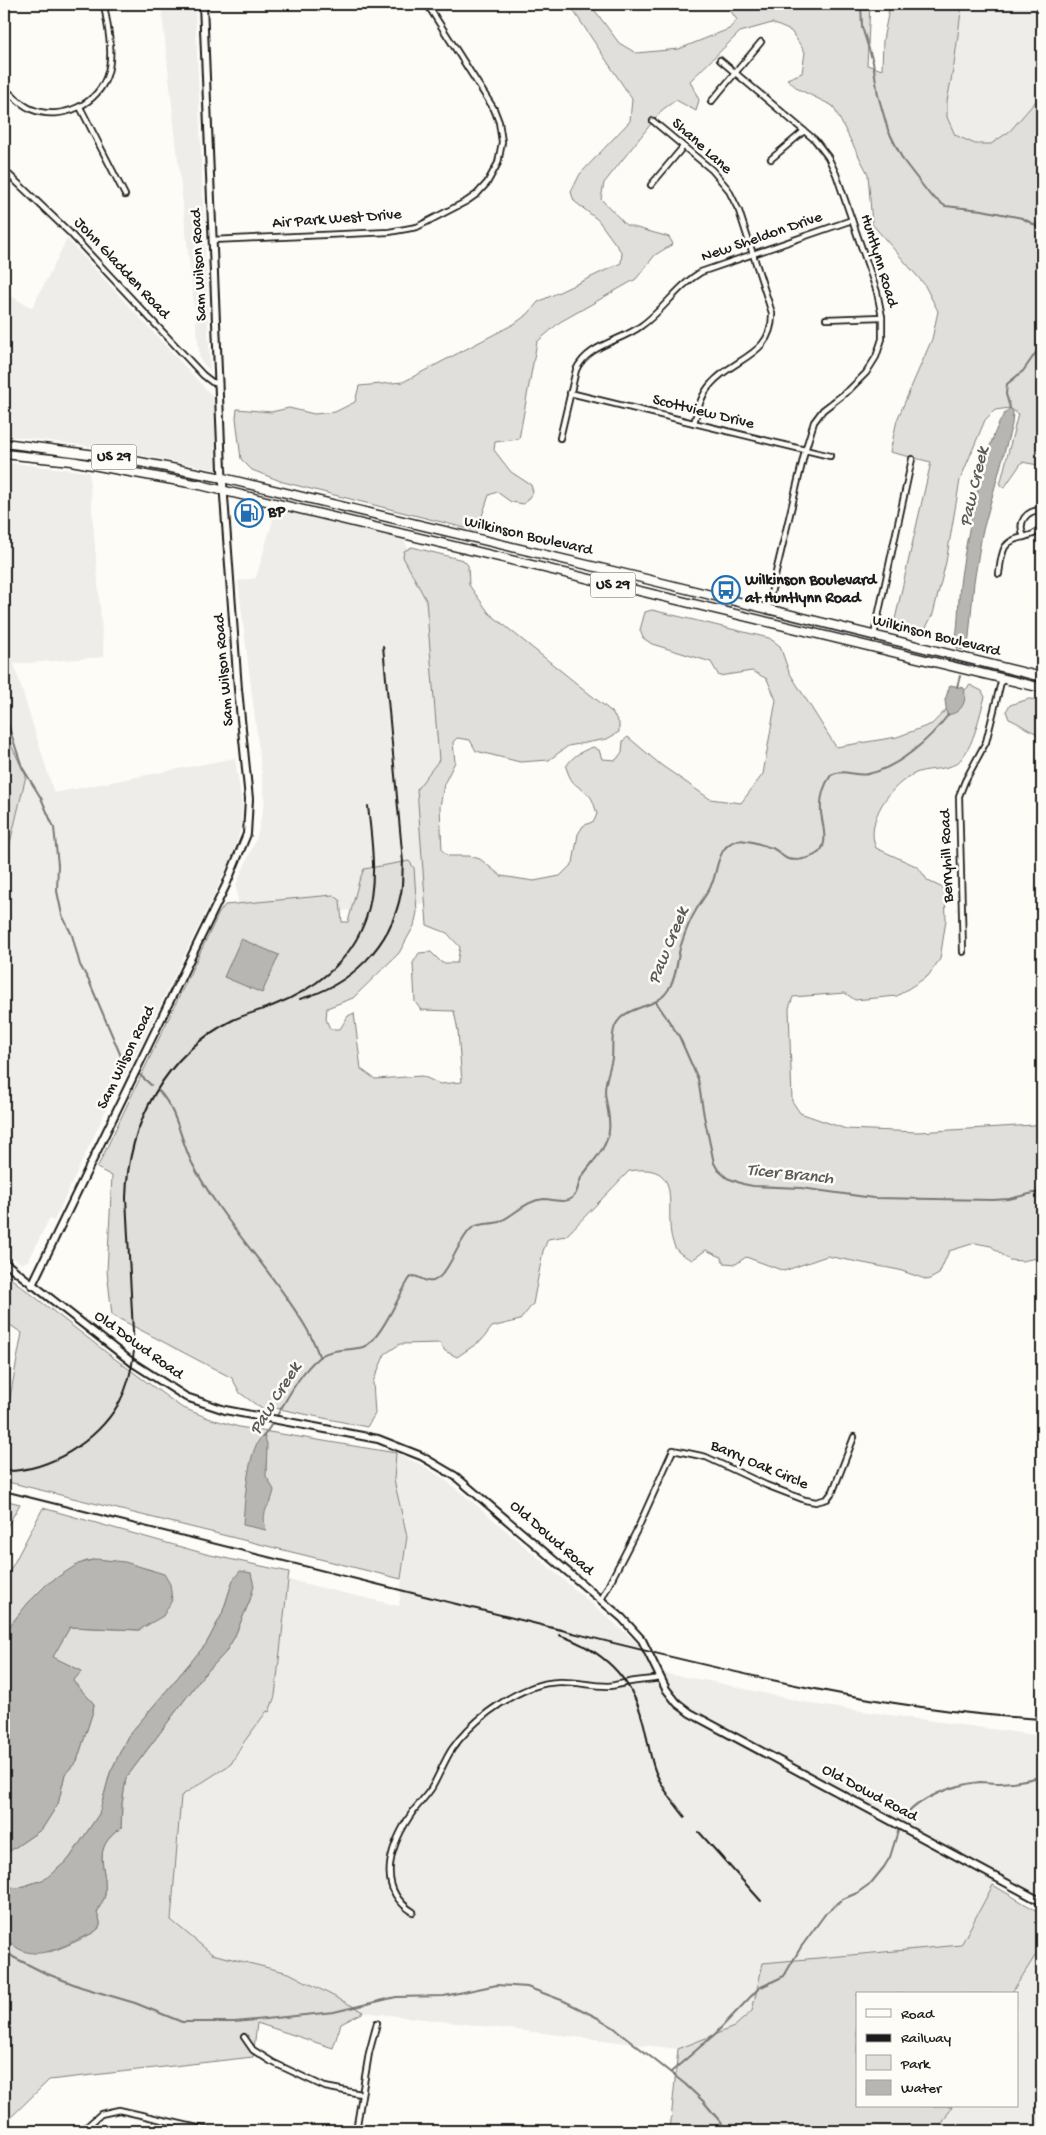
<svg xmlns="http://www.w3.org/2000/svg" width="1046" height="2135" font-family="'Gochi Hand',sans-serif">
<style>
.built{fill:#eeede9}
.green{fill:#e0dfdb;stroke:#7e7e7c}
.water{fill:#b7b6b2;stroke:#797876}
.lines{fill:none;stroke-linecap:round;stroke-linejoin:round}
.stream{stroke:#797876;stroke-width:2}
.street-casing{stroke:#1c1c1c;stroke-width:8}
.secondary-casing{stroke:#1c1c1c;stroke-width:10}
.primary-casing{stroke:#1c1c1c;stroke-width:11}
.street{stroke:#fdfcf7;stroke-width:4.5}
.secondary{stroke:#fdfcf7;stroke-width:6}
.primary{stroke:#fdfcf7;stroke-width:8}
.rail{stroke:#1c1c1c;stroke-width:2}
.labels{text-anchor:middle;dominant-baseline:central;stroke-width:5;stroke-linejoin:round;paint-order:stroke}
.shield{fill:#fdfcf7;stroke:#605f5e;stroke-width:1}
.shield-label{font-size:15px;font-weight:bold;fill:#1c1c1c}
.street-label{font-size:16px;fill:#1c1c1c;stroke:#fdfcf7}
.poi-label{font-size:16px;font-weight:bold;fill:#1c1c1c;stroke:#fdfcf7;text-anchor:start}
.water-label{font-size:18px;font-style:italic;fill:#5a5a58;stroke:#fdfcf7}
</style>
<rect width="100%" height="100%" fill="#fdfcf7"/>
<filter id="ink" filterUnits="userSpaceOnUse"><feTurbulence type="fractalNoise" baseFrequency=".02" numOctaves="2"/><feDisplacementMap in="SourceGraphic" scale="10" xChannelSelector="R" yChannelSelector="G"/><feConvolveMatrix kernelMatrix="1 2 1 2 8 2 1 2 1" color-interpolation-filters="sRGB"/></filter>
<g filter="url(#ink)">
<g class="built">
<polygon points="161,4 195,4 210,371 200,360"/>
<polygon points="962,4 1042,4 1042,94 1010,131 991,144 975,144 955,135 947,117 947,101 954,65"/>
<polygon points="67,239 215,399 218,470 103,448 4,435 4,292 32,308"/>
<polygon points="4,462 89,472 104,657 14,664 54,793 235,758 242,804 241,828 231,860 125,1077 122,1076 54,1221 49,1219 29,1260 22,1264 4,1252 4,868 26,776 4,730"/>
<polygon points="276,509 404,540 430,593 444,764 422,782 432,903 240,920 236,885 257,837 265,800 238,581 256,578"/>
<polygon points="396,1453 424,1466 444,1479 474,1503 634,1640 666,1674 709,1681 817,1705 1042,1736 1042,1896 998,1873 993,1885 962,1945 764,1963 752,2011 734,2027 678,2049 364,2012 289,1973 212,1954 171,1920 181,1796 231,1764 244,1742 267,1710 269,1711 275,1696 289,1580 399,1606 407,1536 394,1480"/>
<polygon points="1042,1945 1042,2131 938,2131 952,2106 1017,2106 1017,1994 1011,1994"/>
</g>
<g class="green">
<polygon points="569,4 590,4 619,43 636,53 679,49 729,29 737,20 726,4 870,4 867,65 882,70 883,40 890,4 962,4 954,65 947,101 947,117 955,135 975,144 991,144 1010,131 1042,94 1042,457 1038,465 1022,462 1004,488 1000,485 1018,414 1010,408 995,410 985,420 960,480 946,562 933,614 923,633 893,628 931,462 890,452 897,420 932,339 938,311 924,284 872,224 868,174 833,106 798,89 787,79 802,73 805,52 791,31 772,23 740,32 690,81 699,100 696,111 676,100 662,110 604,183 601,199 626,225 669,237 673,244 655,255 636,279 560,322 537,342 519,439 495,442 494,450 511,472 531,485 533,492 524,504 511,502 497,492 489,495 477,531 283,482 252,470 241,459 236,418 237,409 271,412 289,408 314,414 335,412 355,402 359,386 403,382 514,324 528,314 538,302 621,263 622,253 598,220 574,201 571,192 580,174 630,121 632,99"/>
<path d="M412 547 463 560 468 565 469 585 489 613 612 712 619 723V732L607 739 568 746 549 760 520 762 476 751 470 740 457 738 453 742 455 762 444 784 440 807 442 850 448 856H469L480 859 501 876 534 881 560 876 573 863 578 834 583 826 594 821 597 814C595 808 593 799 589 795 575 783 572 786 566 767 572 756 582 751 593 747L599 750 602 759 616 760 622 752 623 741 628 737 661 765 710 799 741 803 763 774 776 700 767 679 752 671 719 676 711 662 652 644 643 638 640 630 645 612 652 610 769 638 780 646 789 672 836 747 897 737 932 724 970 685 982 691 985 697C979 716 975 742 962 758 952 772 930 767 916 773 891 784 864 821 876 848L918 867 928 881 945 889 946 920 940 959 928 976 897 996 855 1000 845 993 793 997 789 1008 792 1101 800 1113 846 1129 918 1132 1034 1125 1042 1120V1257L1022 1261 1009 1260 991 1246 975 1243 949 1251 939 1274 928 1280 899 1270 827 1256 784 1271 746 1257 736 1264 724 1263 721 1257 706 1250 692 1260C687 1257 679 1254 676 1249 658 1218 692 1161 629 1171L566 1236 548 1239 543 1251 533 1304 520 1320 492 1327 482 1340 457 1357 445 1351 440 1343 400 1344 385 1354 373 1382 375 1414 367 1427 275 1408 262 1409 240 1393 232 1378 112 1315 107 1271 112 1176 97 1168 219 913 225 905 333 895 340 900 342 922H348L359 881 364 869 409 861 414 868 417 912 414 926 399 953 353 998 327 1008 326 1019 330 1029H340L348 1016 354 1013 361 1069 375 1079 422 1076 440 1084 462 1082 458 1031 454 1011 421 1010 415 1002 413 963 419 953 431 952 442 963H457L460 947 447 933 427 925 417 789 439 760 426 600 403 557 404 551Z"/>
<path d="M1029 699 1042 700V785L1038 760 1041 745 1036 733C1025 729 1021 724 1009 719L1006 711 1010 705Z"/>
<polygon points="4,730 26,776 4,868"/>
<polygon points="4,1273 111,1356 181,1407 208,1418 239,1427 396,1453 394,1480 407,1536 401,1579 4,1481 4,1429 22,1333 4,1321"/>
<polygon points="4,1500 20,1504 4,1532"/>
<path d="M43 1508 206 1554 289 1572 275 1696 269 1712 267 1711 244 1742 231 1764 181 1796 171 1920 212 1954 289 1973 364 2012 341 2024 333 2048 257 2023 253 2057 49 2080 4 2124V1913L49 1952C58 1950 95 1934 99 1928 102 1923 98 1917 97 1913 99 1906 104 1901 105 1895 108 1866 89 1850 121 1828L122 1804 126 1778 201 1678 225 1653 234 1638 250 1600 251 1573H246L233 1580 222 1614 206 1644 128 1736 110 1773 99 1814 69 1859 46 1879 18 1888 4 1886V1853L10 1851 42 1829 58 1804 65 1774 77 1761 93 1711 94 1704 73 1681 81 1671 52 1657 70 1627 139 1630 152 1570C133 1566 115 1559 95 1560 83 1560 77 1566 67 1572 41 1587 23 1609 4 1633V1582Z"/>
<polygon points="993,1885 1042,1914 1042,1945 1011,1994 857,1994 857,2106 952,2106 938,2131 670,2131 678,2049 734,2027 752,2011 763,1963 961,1945"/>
</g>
<g class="water">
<path d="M1010 408 1013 412 1012 424 982 534 974 582 968 648C963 651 958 650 954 645 959 630 958 601 960 585 963 555 987 423 1010 408Z"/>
<path d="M950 685 964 688C967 702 962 713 947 715L945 700Z"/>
<polygon points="241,939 279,955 262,993 224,977"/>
<path d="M264 1435 267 1444 266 1476 274 1490C271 1508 260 1507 266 1530L243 1525C244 1506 248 1444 264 1435Z"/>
<polygon points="96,1559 125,1562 164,1574 170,1584 172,1600 163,1616 139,1630 70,1627 53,1657 82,1671 73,1681 94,1704 93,1711 77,1761 65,1774 58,1804 42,1829 10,1851 4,1853 4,1633 28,1603 47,1584 78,1564"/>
<path d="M240 1571 251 1573 254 1586 250 1600 234 1638 225 1653 201 1678 126 1778 122 1804 121 1828C89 1850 108 1866 105 1895 104 1901 99 1906 97 1913 98 1917 102 1923 99 1927 96 1933 85 1936 79 1939 57 1949 32 1963 11 1943 3 1935 6 1928 10 1918L4 1913V1886L18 1888 45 1879 69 1859 99 1814 110 1773 128 1736 206 1644 222 1614 233 1580Z"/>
</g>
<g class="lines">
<g class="stream">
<polyline points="861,4 862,27 873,62 878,95 888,130 903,160 930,195 945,206 982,210 1022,218 1035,225 1042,235"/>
<polyline points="1042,344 1037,316 1042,288"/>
<polyline points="1010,408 1006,394 1007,384 1023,371 1042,344"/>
<polyline points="957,687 960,676"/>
<polyline points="4,712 22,767 41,798 54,828 58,865 57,891 62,915 72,935 80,965 89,981 126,1068"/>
<polyline points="656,1002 679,1036 698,1079 704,1116 714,1163 718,1170 727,1178 743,1184 753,1186 801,1188 873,1198 993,1200 1009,1199 1042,1191"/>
<polyline points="140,1075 151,1085"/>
<path d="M159 1091C178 1112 180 1139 192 1163 217 1212 255 1252 286 1297 299 1316 312 1334 319 1356"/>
<path d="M263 1437C282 1412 294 1378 318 1358 329 1348 349 1351 363 1347 380 1342 399 1294 410 1278L414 1276C420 1277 427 1283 433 1281 449 1276 458 1239 472 1228 480 1222 490 1225 499 1222 515 1215 526 1200 544 1199 553 1199 567 1205 574 1196 578 1192 578 1184 581 1178 591 1162 606 1151 609 1131 611 1118 606 1105 605 1092 605 1079 610 1070 612 1058 613 1047 611 1036 615 1026 625 1005 654 1009 666 993 676 980 677 962 680 948 684 936 688 923 695 912 701 901 708 893 713 881 717 870 717 858 725 848 738 833 757 844 772 848 778 850 782 857 788 859 796 861 808 859 815 855 831 847 822 825 821 812 820 799 824 785 831 775 844 768 855 777 868 774 898 768 930 739 948 715"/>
<path d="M903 1818C920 1797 953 1785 980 1782 986 1782 993 1783 1000 1783 1014 1782 1029 1780 1042 1776"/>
<polyline points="4,1949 13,1957 45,1973 81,1987 135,2003 182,2022 235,2022 334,2012 396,1997 444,1996 497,1985 527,1987 564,2001 598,2018 613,2027 685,2084 703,2101 728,2131"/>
<polyline points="671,2072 715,2034 759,1988 784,1976 801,1947 826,1913 843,1899 857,1893 871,1883 884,1867 890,1857 898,1831"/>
</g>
<defs>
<g id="street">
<polyline points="720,60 815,140 828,157 836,174 877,292 882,317 882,339 876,357 866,373 849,390 823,410 814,422 805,451 767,610"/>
<path d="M4 88C12 95 21 105 31 109 61 122 100 104 108 72 114 51 107 25 104 4"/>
<polyline points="711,102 761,42"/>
<polyline points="80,107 125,195"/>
<path d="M653 121 712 170 728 189 739 211 772 313C773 356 734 357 711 384 701 395 698 409 694 423"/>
<polyline points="771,159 804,131"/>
<polyline points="4,170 69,232 203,375 212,382 219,384"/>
<polyline points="651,185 683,147"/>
<polyline points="212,240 389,232 417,227 467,201 477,194 487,183 498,163 502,142 499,122 494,109 427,4"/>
<polyline points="826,319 882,317"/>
<polyline points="570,393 830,456"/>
<path d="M560 438 576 370C588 344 620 342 641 326 664 310 676 287 701 272L852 220"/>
<path d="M1024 537C1017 522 1026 510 1042 510"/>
<path d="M999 574C1000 566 1001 554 1005 547 1014 534 1033 540 1042 527"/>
<polyline points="874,635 912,459"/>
<polyline points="963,952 959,796 965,781 986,742 1002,678"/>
<polyline points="601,1600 637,1530 673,1450 706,1457 766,1485 805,1500 816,1502 827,1499 833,1491 854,1437"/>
<path d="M413 1912C373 1887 392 1841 414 1810 420 1803 426 1796 431 1789 439 1776 444 1761 452 1749 471 1722 503 1698 533 1687 561 1677 580 1685 608 1686 615 1686 622 1683 630 1682 640 1680 650 1680 660 1678"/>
<polyline points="244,2037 253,2050 272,2062 325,2087 361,2094"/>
<polyline points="82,2131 101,2114 119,2110 211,2131"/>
<polyline points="356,2131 369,2053 377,2023"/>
</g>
<g id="secondary">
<polyline points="4,1262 133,1363 186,1397 225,1410 378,1439 421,1456 455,1476 622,1618 642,1640 666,1689 677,1703 690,1713 1042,1902"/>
<polyline points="32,1285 226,885 247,834 249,799 238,689 222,469 203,4"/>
</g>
<g id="primary">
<polyline points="4,443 119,458 223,478 642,578 1042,677"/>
<polyline points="4,454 71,461 200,485 1042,688"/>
</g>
</defs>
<use href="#street" class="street-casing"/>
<use href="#secondary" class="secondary-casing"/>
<use href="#primary" class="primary-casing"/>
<use href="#street" class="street"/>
<use href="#secondary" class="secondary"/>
<use href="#primary" class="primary"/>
<g class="rail">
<path d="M300 999C351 985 391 946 401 893 403 883 402 872 403 862L383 646"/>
<path d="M4 1471C49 1472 97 1441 119 1403 128 1387 132 1369 134 1351L126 1198C128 1123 165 1054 233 1020 246 1014 259 1011 272 1006 314 990 351 962 366 918 378 882 372 843 368 806"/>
<path d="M4 1491C185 1536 367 1582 549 1627 711 1667 875 1710 1042 1719"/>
<path d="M559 1635C602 1650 631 1676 643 1721 648 1738 649 1756 656 1773 663 1789 674 1803 685 1817"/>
<polyline points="699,1832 761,1901"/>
</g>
</g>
</g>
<defs>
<symbol id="fuel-ring" viewBox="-11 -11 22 22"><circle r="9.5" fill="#fdfcf7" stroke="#1f6fb2" stroke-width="1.5"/><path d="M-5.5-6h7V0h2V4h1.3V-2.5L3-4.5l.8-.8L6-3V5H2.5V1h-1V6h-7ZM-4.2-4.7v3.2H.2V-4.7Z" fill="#1f6fb2"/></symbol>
<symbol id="bus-ring" viewBox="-11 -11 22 22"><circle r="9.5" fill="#fdfcf7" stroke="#1f6fb2" stroke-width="1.5"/><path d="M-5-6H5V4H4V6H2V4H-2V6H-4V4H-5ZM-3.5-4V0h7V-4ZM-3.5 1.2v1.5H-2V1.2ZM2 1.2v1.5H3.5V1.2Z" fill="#1f6fb2"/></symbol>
</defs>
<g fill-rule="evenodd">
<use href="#fuel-ring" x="233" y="497" width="32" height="32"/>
<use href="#bus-ring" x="710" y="574" width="32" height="32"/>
</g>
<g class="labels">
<g class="shield">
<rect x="91.5" y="444.5" width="45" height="25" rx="4"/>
<rect x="590.5" y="572.5" width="45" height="25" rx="4"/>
</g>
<g class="shield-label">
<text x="114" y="457">US 29</text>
<text x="613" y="585">US 29</text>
</g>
<g class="street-label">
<text transform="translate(701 147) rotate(42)">Shane Lane</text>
<text transform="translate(337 220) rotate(-4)">Air Park West Drive</text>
<text transform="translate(762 238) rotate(-19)">New Sheldon Drive</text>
<text transform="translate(878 261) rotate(73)">Huntlynn Road</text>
<text transform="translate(200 265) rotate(-93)">Sam Wilson Road</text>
<text transform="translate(121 269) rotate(47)">John Gladden Road</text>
<text transform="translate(703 413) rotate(14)">Scottview Drive</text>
<text transform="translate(528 537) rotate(13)">Wilkinson Boulevard</text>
<text transform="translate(936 637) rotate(14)">Wilkinson Boulevard</text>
<text transform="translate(225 670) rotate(-95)">Sam Wilson Road</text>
<text transform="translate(948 856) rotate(-92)">Berryhill Road</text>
<text transform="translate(127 1058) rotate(-64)">Sam Wilson Road</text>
<text transform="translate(138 1346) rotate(36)">Old Dowd Road</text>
<text transform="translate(759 1466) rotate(23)">Barry Oak Circle</text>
<text transform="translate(551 1539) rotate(41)">Old Dowd Road</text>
<text transform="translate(869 1794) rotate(28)">Old Dowd Road</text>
</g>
<g class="poi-label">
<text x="268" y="513">BP</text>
<text x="745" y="581">Wilkinson Boulevard<tspan x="745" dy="18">at Huntlynn Road</tspan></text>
</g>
<g class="water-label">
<text transform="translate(975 487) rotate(-77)">Paw Creek</text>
<text transform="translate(669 946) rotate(-68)">Paw Creek</text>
<text transform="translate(790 1175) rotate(6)">Ticer Branch</text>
<text transform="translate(276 1399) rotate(-58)">Paw Creek</text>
</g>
</g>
<rect width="1046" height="2135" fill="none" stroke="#fdfcf7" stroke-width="20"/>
<rect x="10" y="10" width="1026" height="2115" fill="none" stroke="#1c1c1c" stroke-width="2" filter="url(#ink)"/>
<rect x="856" y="1992" width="162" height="115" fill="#fdfcf7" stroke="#a3a29f"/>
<rect x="866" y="2009" width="25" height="8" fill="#fdfcf7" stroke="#a3a29f"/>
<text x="901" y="2018" font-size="15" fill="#1c1c1c">Road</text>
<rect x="866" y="2034" width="25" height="8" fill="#1c1c1c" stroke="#a3a29f"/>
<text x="901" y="2042" font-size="15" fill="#1c1c1c">Railway</text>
<rect x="866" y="2055" width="25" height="15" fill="#e0dfdb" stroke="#a3a29f"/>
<text x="901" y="2068" font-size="15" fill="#1c1c1c">Park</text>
<rect x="866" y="2080" width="25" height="15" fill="#b7b6b2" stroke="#a3a29f"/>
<text x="901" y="2092" font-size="15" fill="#1c1c1c">Water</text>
</svg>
